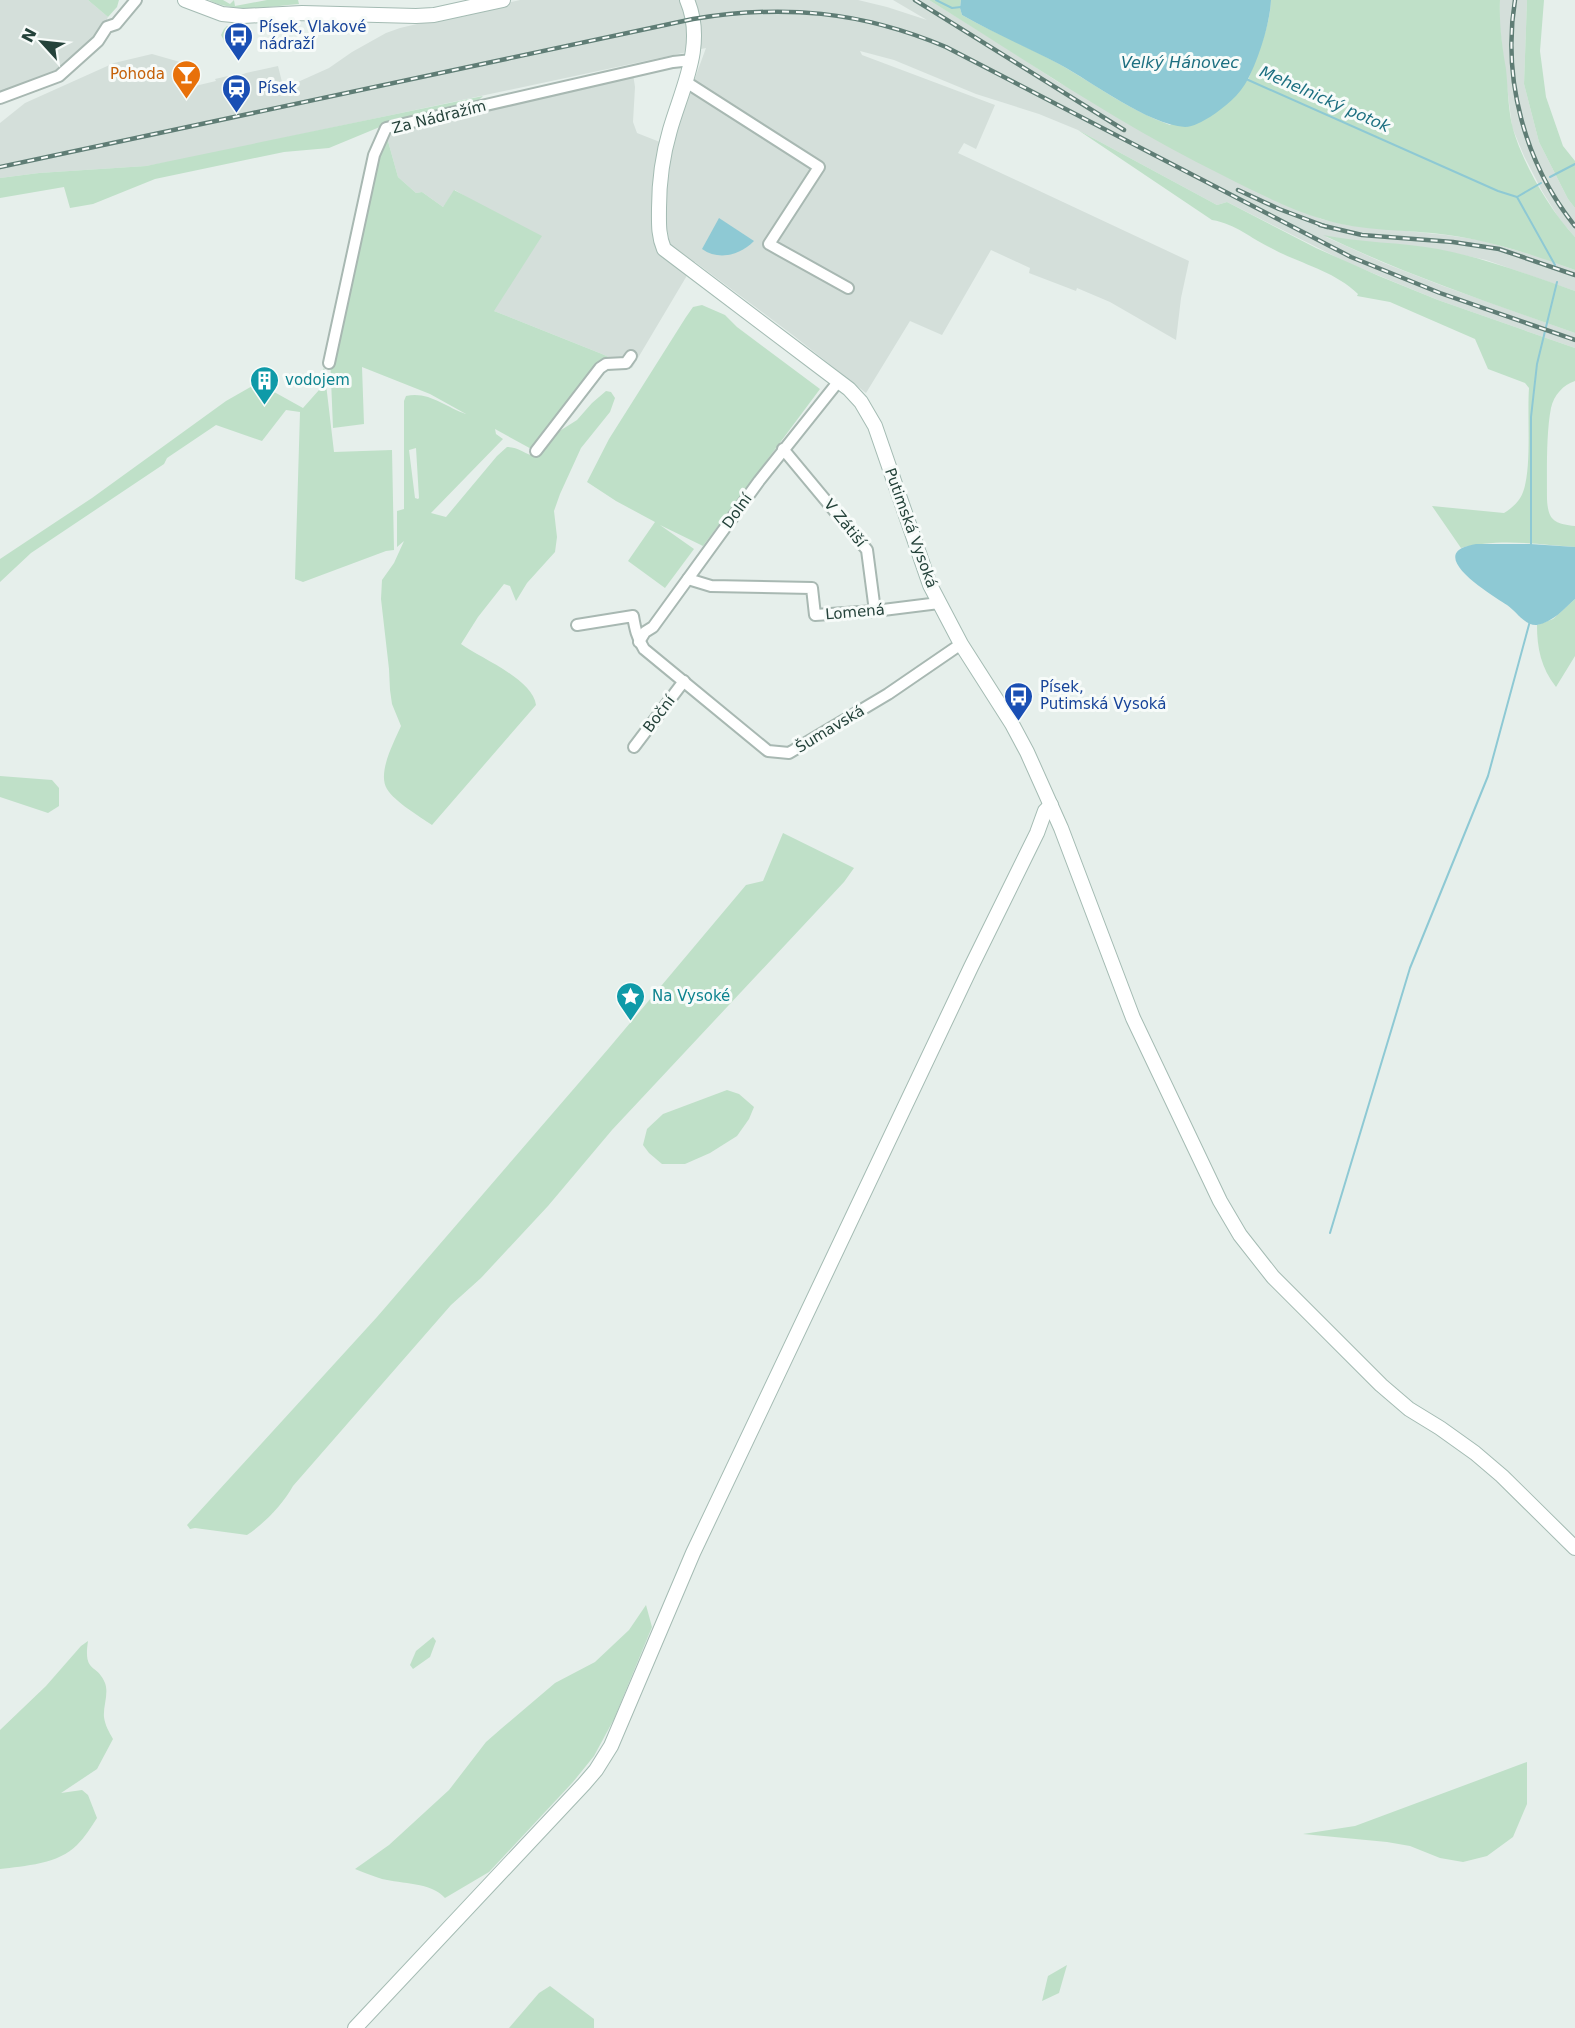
<svg xmlns="http://www.w3.org/2000/svg" width="1575" height="2028" font-family="'DejaVu Sans',sans-serif">
<style>
.built{fill:#d4dfda}
.green{fill:#bfe0c8;fill-rule:evenodd}
.water{fill:#8ec9d4}
.lines{fill:none;stroke-linecap:round;stroke-linejoin:round}
.stream{stroke:#8ec9d4;stroke-width:2}
.street-casing{stroke:#a8b8b2;stroke-width:14}
.secondary-casing{stroke:#a4bbb3;stroke-width:16}
.street{stroke:#fff;stroke-width:10}
.secondary{stroke:#fff;stroke-width:14}
.rail-casing{stroke:#5f7d75;stroke-width:4.5}
.rail{stroke:#f7fbf9;stroke-width:2;stroke-dasharray:7;stroke-linecap:butt}
.labels{text-anchor:middle;dominant-baseline:central;stroke-width:6;stroke-linejoin:round;paint-order:stroke}
.transit-label{font-size:15px;fill:#164399;stroke:#f7fbf9;text-anchor:start}
.food-label{font-size:15px;fill:#c56008;stroke:#f7fbf9;text-anchor:end}
.street-label{font-size:15px;fill:#24423a;stroke:#f7fbf9}
.culture-label{font-size:15px;fill:#0d838f;stroke:#f7fbf9;text-anchor:start}
.water-label{font-size:16px;font-style:italic;fill:#1c6f80;stroke:#f7fbf9}
</style>
<rect width="100%" height="100%" fill="#e6efeb"/>
<g class="built">
<polygon points="0,0 88,0 108,17 107,19 109,22 94,37 102,46 63,80 0,104"/>
<polygon points="520,0 858,0 887,7 927,20 893,0 929,0 1005,47 1058,82 1321,219 1348,225 1446,235 1480,240 1540,257 1575,270 1575,291 1486,260 1435,249 1348,241 1326,237 1384,263 1443,286 1575,333 1575,348 1438,300 1348,263 1227,202 1217,205 1078,130 1039,114 976,94 894,60 860,51 862,55 995,105 976,149 964,143 958,153 1189,261 1181,298 1176,340 1110,302 1077,288 1076,291 1029,273 1030,268 991,250 942,335 910,321 866,393 794,336 695,262 632,368 602,354 494,311 476,203 455,190 443,207 422,192 416,193 398,177 386,134 393,128 633,74 635,87 633,122 637,133 670,146 706,48 180,160 146,166 39,173 0,178 0,123 25,103 114,63 152,54 187,64 187,74 195,86 216,81 215,79 228,76 230,79 246,73 278,66 283,86 300,81 329,68 352,52 386,33 400,28"/>
<polygon points="1500,0 1527,0 1524,84 1539,142 1568,199 1575,208 1575,237 1560,220 1542,191 1524,156 1512,127 1499,21"/>
</g>
<g class="green">
<polygon points="88,0 119,0 117,7 108,17"/>
<path d="M209 0H223L230 4 234 0 235 6 267 0H298L299 4C270 6 235 14 209 0Z"/>
<path d="M929 0H961L960 8 962 15C994 33 1029 47 1061 65 1097 86 1131 111 1170 125L1248 80C1257 55 1270 27 1271 0H1500C1499 24 1502 46 1506 69 1508 88 1508 110 1513 129 1524 166 1549 209 1575 237V270C1534 255 1492 241 1448 235 1406 229 1363 232 1322 219 1288 209 1254 191 1222 175 1120 125 1026 60 929 0Z"/>
<polygon points="1527,0 1544,0 1540,51 1546,97 1563,146 1575,161 1575,208 1568,199 1539,142 1524,84"/>
<path d="M227 26H233L241 31C243 41 245 47 235 52L230 51 221 35 224 29Z"/>
<polygon points="483,96 476,103 387,124 329,148 284,152 155,179 93,204 70,208 64,187 0,198 0,178 39,173 146,166"/>
<path d="M1078 130 1217 205 1227 202 1316 248 1379 276 1438 300 1575 348V381C1563 385 1554 395 1551 408 1546 433 1547 473 1547 499 1548 520 1554 524 1575 526V547C1538 544 1497 538 1461 548L1432 506 1504 513C1512 508 1520 501 1523 492 1532 469 1527 416 1529 388L1525 383 1488 369 1475 339 1390 302 1357 296 1358 294C1333 270 1300 264 1271 248 1250 238 1236 224 1212 220Z"/>
<path d="M386 134 398 177 416 193 422 192 443 207 454 190 542 236 494 311 602 354 632 368 605 371 535 451 495 429 496 434 503 439 431 513 446 517 497 456 507 447C518 447 525 454 536 457L558 432 577 420 592 403 606 391 611 392 615 398 610 412 581 448 560 494 554 511 557 537 555 552 527 583 516 601 510 586 504 584 478 617 461 644C480 658 533 679 536 705L432 825C419 816 395 802 387 789 377 773 394 742 401 726L392 704 390 690 389 669 381 599 382 580 394 563 404 541 397 547V511L404 509V401L406 396C429 391 445 407 466 414L430 394 362 367 364 424 333 428 330 355 369 177ZM416 448 419 498 418 499 415 498 409 450Z"/>
<path d="M1323 235C1361 243 1400 242 1438 249 1485 258 1529 275 1575 291V333C1490 303 1404 274 1323 235Z"/>
<polygon points="702,305 725,315 737,327 820,389 703,546 660,525 694,549 665,588 628,561 655,522 616,501 587,482 609,439 686,317 693,307"/>
<polygon points="324,367 334,452 392,450 394,550 386,551 303,582 295,579 300,412 286,410 262,441 216,425 167,458 164,464 31,553 0,582 0,559 92,498 226,401 254,385 267,388 303,408 319,390"/>
<path d="M1575 599V656L1556 687C1541 668 1537 648 1537 625L1553 619Z"/>
<polygon points="0,776 52,780 59,788 59,806 48,813 0,797"/>
<path d="M783 833 854 868 844 882 612 1130 548 1206 481 1278 451 1305 293 1486C283 1504 265 1523 247 1535L195 1528 190 1529 187 1525 377 1317 609 1048 746 885 763 881Z"/>
<polygon points="727,1090 739,1094 754,1107 749,1119 737,1136 710,1153 685,1164 662,1164 649,1153 643,1145 647,1129 663,1114"/>
<path d="M646 1605 652 1627 614 1719 594 1756 573 1782 489 1872 445 1898C431 1882 402 1884 382 1879 372 1876 363 1872 355 1869L389 1845 449 1790 486 1742 502 1728 555 1683 595 1662 629 1630Z"/>
<polygon points="433,1637 436,1641 430,1657 413,1669 410,1665 416,1651"/>
<path d="M88 1641C83 1674 97 1663 105 1683 109 1694 103 1706 104 1717 105 1725 109 1732 113 1739L97 1769 61 1793 82 1790 88 1795 97 1818C91 1827 85 1837 77 1845 59 1864 24 1866 0 1869V1730L46 1686 81 1646Z"/>
<polygon points="1527,1762 1527,1804 1513,1837 1487,1856 1463,1862 1440,1858 1410,1846 1387,1842 1303,1834 1355,1826"/>
<polygon points="1067,1965 1059,1993 1042,2001 1048,1976"/>
<polygon points="550,1986 594,2019 594,2028 509,2028 539,1993"/>
</g>
<g class="water">
<path d="M961 0H1271C1270 23 1259 58 1248 79 1240 95 1225 107 1210 117 1203 121 1193 127 1185 127 1147 124 1094 83 1059 64 1027 47 993 33 962 15L960 8Z"/>
<path d="M719 218 754 241C740 255 719 261 702 249Z"/>
<path d="M1476 544H1530L1575 547V599C1564 609 1553 622 1537 625 1525 626 1516 611 1507 605 1497 598 1435 562 1462 548 1466 546 1471 545 1476 544Z"/>
</g>
<g class="lines">
<g class="stream">
<polyline points="936,0 952,8 961,7"/>
<polyline points="1246,79 1498,191 1517,197 1541,183"/>
<polyline points="1550,177 1575,164"/>
<polyline points="1517,197 1555,265"/>
<polyline points="1531,547 1531,417 1537,364 1557,282"/>
<polyline points="1330,1233 1410,968 1488,776 1530,621"/>
</g>
<defs>
<g id="street">
<polyline points="686,82 819,167 769,244 848,288"/>
<polyline points="0,98 59,76 98,41 107,27 116,24 136,0"/>
<polyline points="329,363 374,155 386,128 673,62 692,60"/>
<polyline points="783,449 867,550 875,611"/>
<polyline points="536,451 600,368 606,364 626,363 631,356"/>
<polyline points="688,579 711,586 812,588 815,615 875,611 939,603"/>
<path d="M577 625 633 616C635 628 637 638 644 649L768 751 789 753 888 694 961 644"/>
<polyline points="639,642 645,632 653,627 759,481 838,382"/>
<polyline points="634,747 684,681"/>
</g>
<g id="secondary">
<polyline points="185,0 222,14 243,16 302,13 416,16 434,15 503,0"/>
<path d="M687 0C706 44 682 88 670 130 663 154 659 183 659 208 659 222 658 235 664 249L849 389 861 402 875 426 930 585 961 644 1012 724 1027 752 1061 828 1133 1018 1220 1201 1240 1235 1273 1277 1381 1385 1409 1409 1440 1428 1475 1453 1502 1476 1575 1548"/>
<polyline points="355,2028 584,1784 596,1770 611,1746 693,1553 971,967 1037,833 1045,811 1051,805"/>
</g>
</defs>
<use href="#street" class="street-casing"/>
<use href="#secondary" class="secondary-casing"/>
<use href="#street" class="street"/>
<use href="#secondary" class="secondary"/>
<defs>
<g id="rail">
<polyline points="915,0 1124,130"/>
<path d="M1515 0C1502 79 1525 164 1575 226"/>
<path d="M0 167 693 19C783 4 861 11 946 47L1351 257 1440 293 1575 340"/>
<polyline points="1238,190 1279,209 1327,227"/>
<polyline points="1320,225 1362,235 1453,242 1499,249 1575,275"/>
</g>
</defs>
<use href="#rail" class="rail-casing"/>
<use href="#rail" class="rail"/>
</g>
<defs>
<symbol id="bus-pin" viewBox="-11 -11 22 30"><path d="M0 17L-7.5 6A9.5 9.5 0 1 1 7.5 6Z" fill="#1a4fb4" stroke="#f7fbf9"/><path d="M-5-6H5V4H4V6H2V4H-2V6H-4V4H-5ZM-3.5-4V0h7V-4ZM-3.5 1.2v1.5H-2V1.2ZM2 1.2v1.5H3.5V1.2Z" fill="#fff"/></symbol>
<symbol id="bar-pin" viewBox="-11 -11 22 30"><path d="M0 17L-7.5 6A9.5 9.5 0 1 1 7.5 6Z" fill="#e8710a" stroke="#f7fbf9"/><path d="M-6-5H6L.8 .8V4.5H3.5V6h-7V4.5H-.8V.8Z" fill="#fff"/></symbol>
<symbol id="station-pin" viewBox="-11 -11 22 30"><path d="M0 17L-7.5 6A9.5 9.5 0 1 1 7.5 6Z" fill="#1a4fb4" stroke="#f7fbf9"/><path d="M-3-6H3Q5-6 5-4V2Q5 4 3 4L4.5 6H3L1.5 4h-3L-3 6H-4.5L-3 4Q-5 4-5 2V-4Q-5-6-3-6ZM-3.5-4v3h7v-3ZM-3.5 1v1.5H-2V1ZM2 1v1.5H3.5V1Z" fill="#fff"/></symbol>
<symbol id="building-pin" viewBox="-11 -11 22 30"><path d="M0 17L-7.5 6A9.5 9.5 0 1 1 7.5 6Z" fill="#0f9aa8" stroke="#f7fbf9"/><path d="M-4-6H4V6H1V3H-1V6H-4ZM-2.5-4.3h1.7v1.8h-1.7ZM.8-4.3h1.7v1.8H.8ZM-2.5-1h1.7V.8h-1.7ZM.8-1h1.7V.8H.8Z" fill="#fff"/></symbol>
<symbol id="sight-pin" viewBox="-11 -11 22 30"><path d="M0 17L-7.5 6A9.5 9.5 0 1 1 7.5 6Z" fill="#0f9aa8" stroke="#f7fbf9"/><path d="M0-6L1.8-2.2L6-1.7L2.9 1.2L3.7 5.4L0 3.3L-3.7 5.4L-2.9 1.2L-6-1.7L-1.8-2.2Z" fill="#fff"/></symbol>
</defs>
<g fill-rule="evenodd">
<use href="#bus-pin" x="222" y="20" width="33" height="45"/>
<use href="#bar-pin" x="170" y="58" width="33" height="45"/>
<use href="#station-pin" x="220" y="72" width="33" height="45"/>
<use href="#building-pin" x="248" y="364" width="33" height="45"/>
<use href="#bus-pin" x="1002" y="680" width="33" height="45"/>
<use href="#sight-pin" x="614" y="980" width="33" height="45"/>
</g>
<g class="labels">
<g class="transit-label">
<text x="259" y="27">Písek, Vlakové<tspan x="259" dy="17">nádraží</tspan></text>
<text x="258" y="88">Písek</text>
<text x="1040" y="687">Písek,<tspan x="1040" dy="17">Putimská Vysoká</tspan></text>
</g>
<g class="food-label">
<text x="165" y="74">Pohoda</text>
</g>
<g class="street-label">
<text transform="translate(439 117) rotate(-14)">Za Nádražím</text>
<text transform="translate(737 511) rotate(-54)">Dolní</text>
<text transform="translate(845 523) rotate(51)">V Zátiší</text>
<text transform="translate(911 528) rotate(70)">Putimská Vysoká</text>
<text transform="translate(855 612) rotate(-5)">Lomená</text>
<text transform="translate(659 714) rotate(-53)">Boční</text>
<text transform="translate(830 729) rotate(-31)">Šumavská</text>
</g>
<g class="culture-label">
<text x="285" y="380">vodojem</text>
<text x="652" y="996">Na Vysoké</text>
</g>
<g class="water-label">
<text x="1180" y="62">Velký Hánovec</text>
<text transform="translate(1325 99) rotate(24)">Mehelnický potok</text>
</g>
</g>
<g transform="translate(42 42) rotate(297)" stroke="#f7fbf9" stroke-width="4.5" paint-order="stroke">
<path d="M0-4.5L10 22L0 15L-10 22Z" fill="#24423a"/>
<text y="-9" font-size="16" font-weight="bold" text-anchor="middle" fill="#24423a">N</text>
</g>
</svg>
